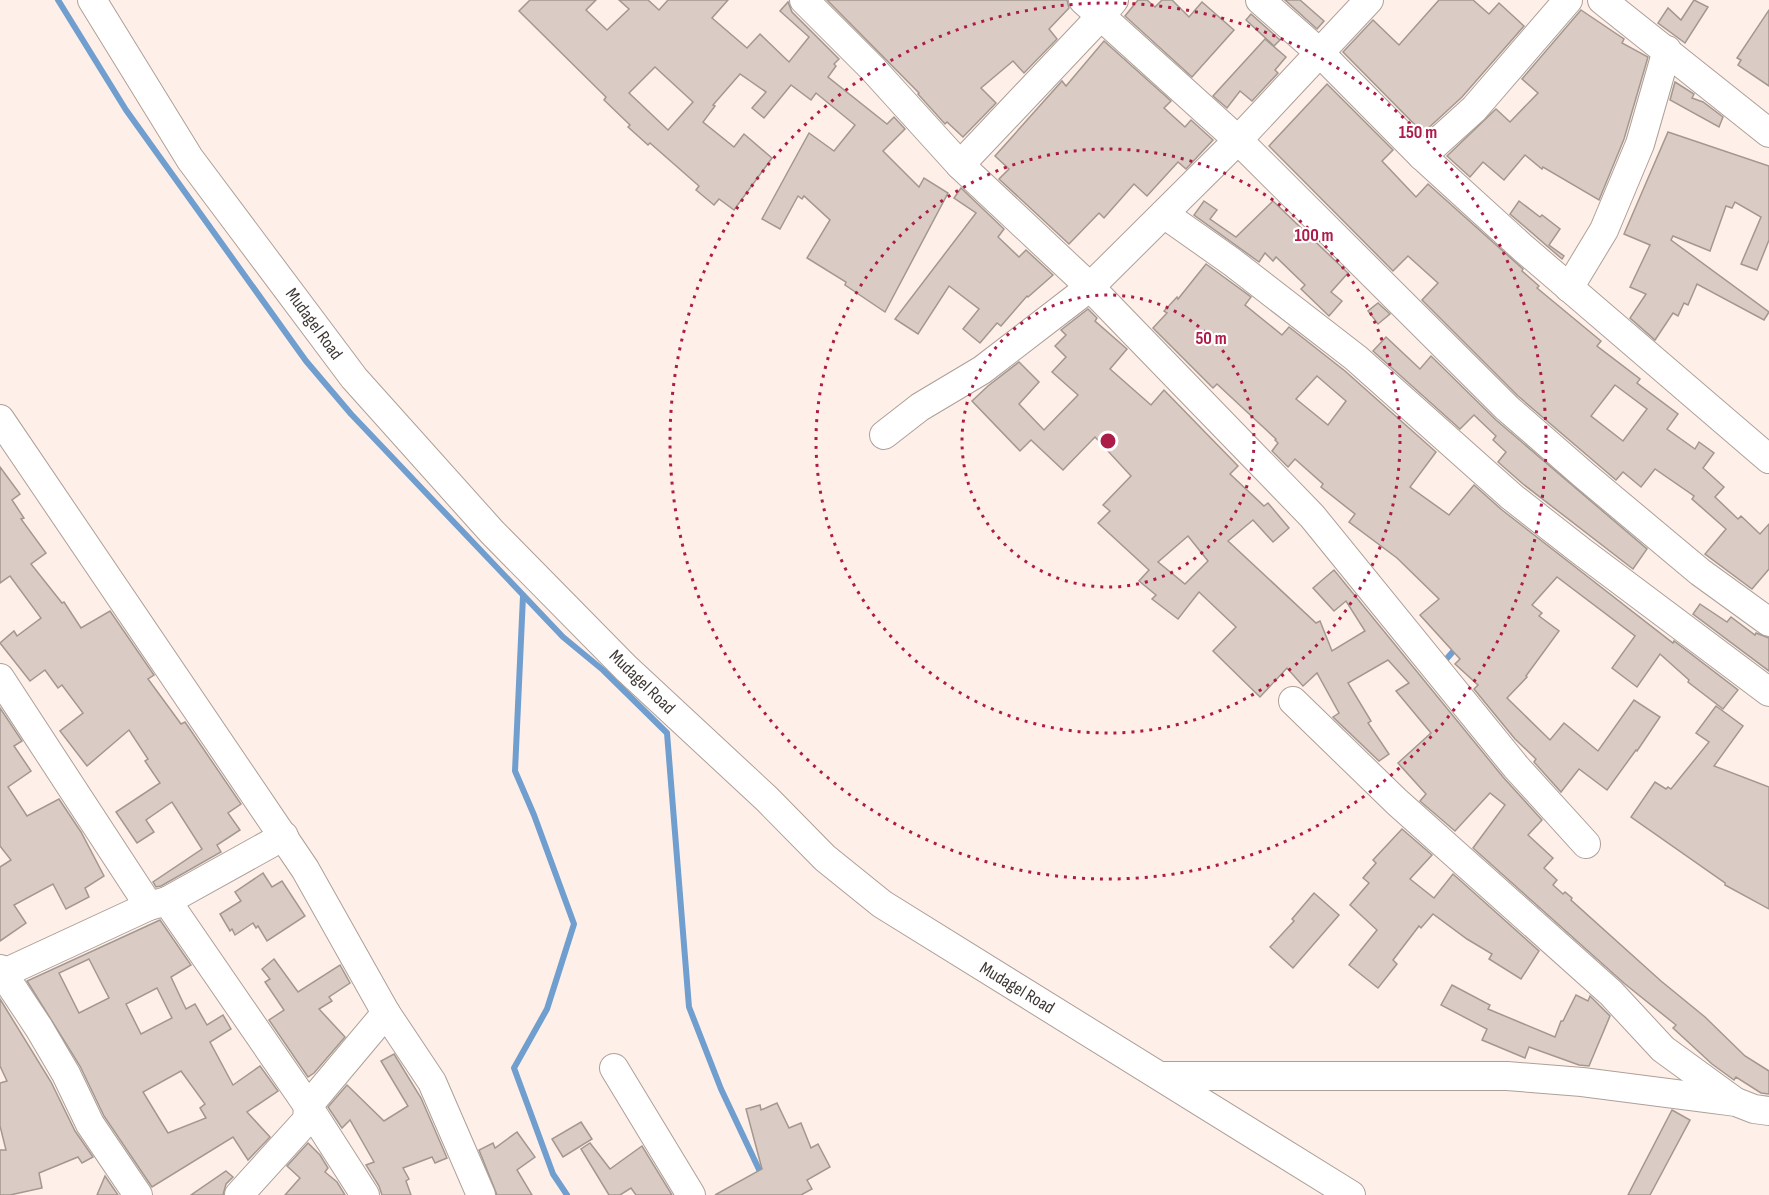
<svg xmlns="http://www.w3.org/2000/svg" width="1769" height="1195" font-family="'Sofia Sans Condensed',sans-serif">
<style>
.lines{fill:none;stroke-linecap:round;stroke-linejoin:round}
.stream{stroke:#709ecf;stroke-width:6}
.building{fill:#daccc4;stroke:#a3978f;stroke-width:1.5;fill-rule:evenodd}
.minor-casing{stroke:#ada098;stroke-width:30}
.minor{stroke:#fff;stroke-width:28}
.ring{fill:none;stroke:#ad1b48;stroke-width:3;stroke-dasharray:3 6}
.labels{text-anchor:middle;dominant-baseline:central;stroke-width:4.5;stroke-linejoin:round;paint-order:stroke}
.street-label{font-size:18px;fill:#3e3835;stroke:#fff}
.centre{fill:#ad1b48;stroke:#fff;stroke-width:3}
.ring-label{font-size:18px;text-anchor:middle;font-weight:bold;fill:#ad1b48;stroke:#fff;stroke-width:4.5;stroke-linejoin:round;paint-order:stroke}
</style>
<rect width="100%" height="100%" fill="#fef0e8"/>
<g class="lines">
<g class="stream">
<polyline points="58,0 126,110 306,361 351,414 563,637 603,670 667,733 689,1007 721,1089 763,1178"/>
<polyline points="523,596 515,771 534,815 574,924 547,1009 514,1068 553,1174 567,1195"/>
<polyline points="1441,665 1458,646"/>
</g>
</g>
<g class="building">
<path d="M530 0H596L586 10 607 30 629 9 619 0H648L659 10 668 0H728L712 18 747 48 760 34 789 62 809 37 780 11 788 2 792 12 839 59 834 64 836 66 828 77 887 124 894 117 905 129 883 151 919 187 924 178 948 193 885 312 845 285 846 282 807 258 830 220 804 196 802 199 798 196 780 229 762 219 809 133 834 151 855 125 816 93 811 100 791 85 764 118 752 108 766 92 740 74 713 105 715 106 703 122 734 147 744 134 772 158 734 210 719 199 714 205 696 190 699 186 650 143 648 145 628 127 630 125 604 100 606 97 519 11ZM655 67 693 102 668 130 629 93Z"/>
<polygon points="827,0 1067,0 1069,8 1049,29 1057,39 1024,73 1013,61 981,88 996,103 963,137 947,122 945,124 918,94 919,93"/>
<polygon points="1138,0 1147,0 1155,7 1162,0 1172,0 1189,17 1202,2 1234,30 1192,77 1125,16"/>
<polygon points="1285,0 1300,0 1324,21 1317,29"/>
<polygon points="1439,0 1473,0 1489,14 1499,3 1524,26 1462,97 1423,133 1343,52 1373,20 1399,45"/>
<polygon points="1694,0 1708,7 1685,43 1658,23 1668,8 1681,20"/>
<polygon points="1581,10 1624,39 1622,43 1648,57 1624,139 1599,200 1543,167 1542,169 1525,155 1504,180 1483,162 1470,177 1447,156 1496,109 1510,122 1538,93 1522,79"/>
<polygon points="1769,10 1769,86 1738,65 1741,60 1737,58"/>
<polygon points="1251,14 1280,40 1274,46 1246,20"/>
<polygon points="1265,39 1286,57 1275,70 1278,73 1252,101 1240,91 1227,108 1213,96"/>
<polygon points="1104,41 1171,101 1164,108 1185,127 1191,120 1213,140 1186,169 1178,162 1147,196 1134,184 1104,218 1099,213 1069,244 999,179 1009,169 995,156 1062,81 1066,86"/>
<polygon points="1675,82 1694,94 1692,98 1703,102 1723,117 1719,127 1670,100"/>
<path d="M1327 84 1393 150 1382 161 1416 197 1428 184 1523 269 1522 271 1539 286 1537 288 1601 341 1597 346 1640 379 1637 383 1678 414 1667 429 1695 449 1699 442 1714 453 1703 468 1724 487 1715 497 1738 519 1741 516 1760 534 1769 524V569L1752 589 1705 554 1726 529 1692 499 1694 496 1655 469 1641 487 1623 472 1616 480 1518 396 1422 300 1438 283 1408 256 1393 271 1269 146ZM1615 385 1647 409 1623 441 1591 416Z"/>
<polygon points="1668,132 1769,166 1769,240 1757,270 1741,264 1761,217 1735,202 1732,208 1726,206 1710,251 1673,236 1671,240 1769,312 1764,320 1697,284 1688,305 1684,303 1678,316 1673,313 1655,340 1630,318 1646,294 1630,287 1650,245 1624,234"/>
<polygon points="961,188 1004,229 998,237 1019,257 1026,250 1053,275 1028,297 1027,296 1001,326 997,323 980,343 963,329 979,309 949,286 918,334 895,319 976,213 954,198"/>
<polygon points="1204,201 1217,210 1210,219 1236,237 1273,201 1348,273 1331,292 1342,301 1329,316 1301,289 1305,285 1276,257 1273,261 1265,253 1259,262 1194,215"/>
<polygon points="1519,201 1540,217 1542,215 1560,229 1549,245 1564,256 1562,259 1510,214"/>
<path d="M1206 264 1251 297 1245 305 1282 335 1289 327 1345 371 1436 452 1410 487 1449 515 1474 485 1502 510 1673 643 1674 641 1738 690 1723 709 1688 682 1689 680 1660 654 1637 687 1612 668 1635 636 1557 577 1532 605 1542 613 1539 616 1559 631 1526 676 1527 677 1507 698 1550 740 1564 723 1598 751 1634 700 1660 717 1637 751 1636 750 1607 790 1579 769 1561 792 1534 762 1536 759 1515 739 1474 689 1478 685 1455 664 1460 659 1420 615 1439 599 1397 558 1349 522 1355 514 1321 487 1323 484 1295 459 1288 467 1272 451 1278 443 1275 440 1276 439 1217 384 1213 388 1153 328 1167 313 1164 311 1177 297 1178 299ZM1317 376 1346 401 1328 425 1296 399Z"/>
<polygon points="1378,303 1390,314 1378,324 1368,311"/>
<path d="M1088 309 1097 318 1095 321 1127 349 1110 369 1151 405 1164 390 1238 466 1230 474 1264 506 1268 503 1289 528 1273 542 1253 520 1228 541 1316 623 1320 621 1332 651 1365 631 1346 601 1334 611 1313 588 1334 570 1503 777 1542 820 1528 835 1553 858 1544 868 1557 880 1553 885 1563 894 1565 892 1572 898 1571 900 1661 981 1705 1017 1745 1056 1769 1071V1094L1761 1093 1736 1077 1734 1080 1712 1064 1673 1028 1676 1025 1625 984 1473 848 1505 805 1490 793 1455 831 1420 801 1426 794 1398 763 1431 733 1396 691 1409 683 1388 660 1348 683 1371 721 1368 723 1389 754 1379 761 1333 717 1339 713 1317 673 1303 686 1287 668 1260 697 1213 651 1236 627 1199 592 1178 619 1152 599 1156 595 1139 581 1149 570 1098 523 1110 511 1103 505 1131 476 1095 437 1063 470 1031 440 1020 451 972 401 988 386 1019 362 1039 382 1019 404 1044 430 1078 395 1052 372 1066 357 1055 346 1066 335 1061 330ZM1188 536 1208 561 1185 584 1158 562Z"/>
<polygon points="1386,337 1420,369 1431,356 1496,420 1647,549 1633,569 1523,484 1498,462 1506,452 1493,440 1496,436 1474,415 1460,429 1373,351"/>
<polygon points="0,467 20,494 12,500 24,518 21,519 46,553 31,564 62,603 64,602 81,628 110,611 154,675 148,679 181,724 185,722 241,804 228,813 240,830 217,845 221,852 161,886 156,887 153,882 202,849 172,802 146,820 154,832 137,843 116,812 160,783 145,761 148,759 129,730 87,766 60,731 83,713 62,685 58,688 45,670 30,681 0,643 14,631 17,636 41,618 10,576 0,583"/>
<polygon points="1700,604 1727,622 1731,617 1755,635 1756,633 1769,638 1769,671 1693,614"/>
<polygon points="1716,706 1743,726 1714,766 1769,787 1769,909 1725,885 1725,883 1631,817 1655,782 1666,789 1668,787 1671,789 1709,742 1696,733"/>
<polygon points="0,708 22,741 14,746 31,771 8,787 27,816 59,799 81,832 104,876 85,888 89,897 66,909 53,884 14,905 26,923 0,941 0,867 11,860 0,846"/>
<polygon points="1402,829 1432,855 1410,879 1434,898 1453,874 1539,951 1521,979 1489,959 1492,954 1467,939 1433,914 1421,928 1419,926 1393,960 1397,964 1378,988 1349,965 1377,930 1350,905 1369,883 1363,878 1376,863 1373,860"/>
<polygon points="263,873 272,887 282,881 305,916 267,941 258,926 256,928 253,923 235,935 232,929 230,931 220,914 241,901 235,892"/>
<polygon points="1314,893 1339,915 1293,968 1270,947 1294,921 1292,919"/>
<path d="M160 920 191 965 171 977 186 1009 195 1004 207 1025 223 1015 231 1029 210 1042 233 1085 260 1066 278 1091 247 1112 270 1137 248 1160 233 1137 152 1187 104 1116 80 1066 27 981ZM89 959 109 998 79 1013 59 973ZM157 988 172 1018 141 1034 126 1004ZM181 1071 205 1104 200 1108 206 1118 168 1133 143 1092Z"/>
<polygon points="274,959 298,992 340,965 350,983 329,997 332,1001 319,1009 345,1037 314,1073 308,1077 269,1020 284,1010 265,982 270,979 262,969"/>
<polygon points="1452,985 1490,1005 1488,1009 1555,1037 1561,1021 1563,1021 1576,995 1588,1001 1590,996 1610,1016 1589,1066 1579,1065 1529,1047 1525,1058 1482,1040 1487,1029 1441,1005"/>
<polygon points="0,999 51,1082 75,1131 93,1157 82,1163 78,1157 39,1173 42,1188 10,1195 0,1195 0,1150 6,1150 0,1126 0,1083 7,1081 0,1066"/>
<polygon points="394,1054 421,1098 447,1158 435,1163 432,1157 403,1168 409,1179 406,1181 411,1195 382,1195 379,1186 366,1165 374,1162 350,1120 342,1128 328,1107 347,1085 384,1121 408,1106 381,1061"/>
<polygon points="777,1103 789,1128 801,1123 811,1148 818,1144 830,1167 807,1180 812,1189 801,1195 715,1195 762,1169 746,1109 760,1105 761,1110"/>
<polygon points="1672,1110 1690,1120 1650,1195 1628,1195"/>
<polygon points="581,1122 592,1139 563,1157 552,1139"/>
<polygon points="517,1132 535,1157 517,1170 532,1195 497,1195 479,1150 493,1143 495,1148"/>
<polygon points="308,1143 320,1155 328,1168 325,1172 337,1182 345,1195 285,1195 300,1178 287,1166"/>
<polygon points="590,1143 610,1169 642,1146 672,1195 636,1195 631,1188 620,1195 609,1195 581,1149"/>
<polygon points="226,1171 233,1177 226,1184 223,1195 191,1195"/>
<polygon points="105,1176 118,1195 97,1195"/>
</g>
<g class="lines">
<defs>
<g id="minor">
<polyline points="92,0 190,159 354,378 492,532 626,668 767,799 825,858 882,904 1351,1195"/>
<polyline points="804,0 872,68 960,165 1090,287 1312,516 1516,767 1586,844"/>
<polyline points="1083,0 1238,140 1507,408 1584,475 1700,572 1769,622"/>
<polyline points="1260,0 1320,53 1422,156 1523,248 1769,459"/>
<polyline points="1602,0 1769,133"/>
<polyline points="1422,156 1474,109 1568,0"/>
<polyline points="960,165 1100,17 1114,0"/>
<polyline points="1164,214 1232,262 1356,358 1512,497 1581,551 1769,692"/>
<polyline points="1569,288 1604,230 1640,144 1667,50"/>
<polyline points="0,419 305,869 386,1013 432,1082 481,1195"/>
<polyline points="884,435 920,407 982,370 1090,287 1238,140 1369,0"/>
<polyline points="0,678 149,906"/>
<polyline points="1293,701 1397,802 1611,993 1663,1049 1733,1100"/>
<polyline points="167,901 308,1106 365,1195"/>
<polyline points="0,969 39,1028 66,1074 90,1124 138,1195"/>
<polyline points="0,975 149,906 167,901 284,836"/>
<polyline points="614,1068 691,1195"/>
<polyline points="1162,1076 1507,1076 1582,1082 1706,1098 1736,1102 1754,1109 1769,1111"/>
<polyline points="239,1195 307,1120 308,1106 386,1013"/>
</g>
</defs>
<use href="#minor" class="minor-casing"/>
<use href="#minor" class="minor"/>
</g>
<g class="ring">
<circle cx="1108" cy="441" r="146"/>
<circle cx="1108" cy="441" r="292"/>
<circle cx="1108" cy="441" r="438"/>
</g>
<g class="labels">
<g class="street-label">
<text transform="translate(314 324) rotate(54)">Mudagel Road</text>
<text transform="translate(642 682) rotate(44)">Mudagel Road</text>
<text transform="translate(1017 988) rotate(31)">Mudagel Road</text>
</g>
</g>
<circle cx="1108" cy="441" r="9" class="centre"/>
<g class="ring-label">
<text x="1418" y="138">150 m</text>
<text x="1314" y="241">100 m</text>
<text x="1211" y="344">50 m</text>
</g>
</svg>
